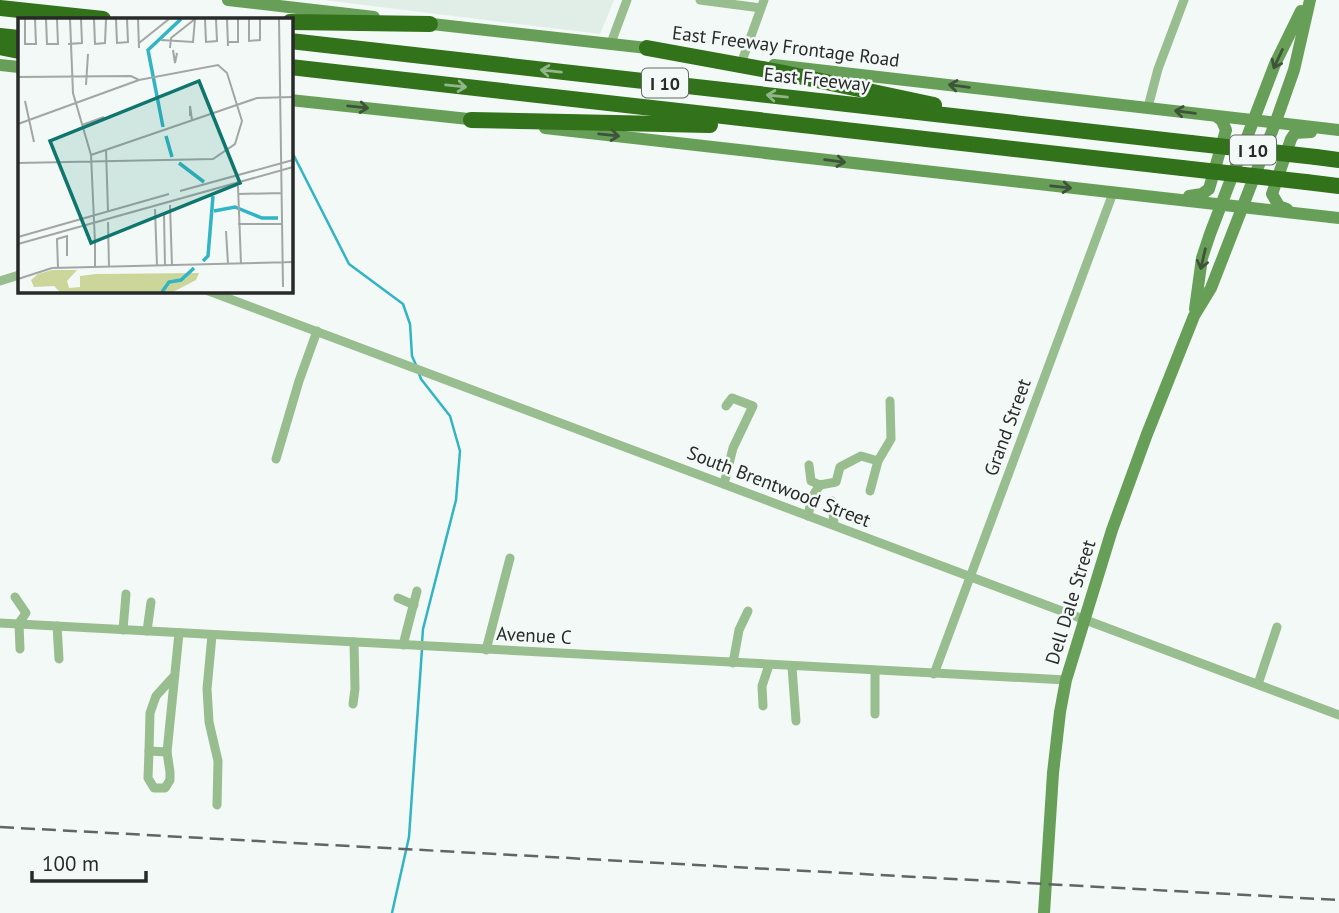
<svg xmlns="http://www.w3.org/2000/svg" width="1339" height="913" font-family="'PT Sans',sans-serif">
<style>
.built{fill:#e0eee7}
.lines{fill:none;stroke-linecap:round;stroke-linejoin:round}
.stream{stroke:#31b4c4;stroke-width:2.5}
.minor{stroke:#98bd8e;stroke-width:9}
.secondary{stroke:#689f58;stroke-width:12}
.motorway{stroke:#32721b;stroke-width:16}
.rail{stroke:#626563;stroke-width:2.5;stroke-dasharray:14 7;stroke-linecap:butt}
.motorway-bridge{stroke:#32721b;stroke-width:16}
.oneway{stroke:#3e5339}
.oneway2{stroke:#92b688}
.labels{text-anchor:middle;dominant-baseline:central;stroke-width:5;stroke-linejoin:round;paint-order:stroke}
.shield{fill:#f3f9f6;stroke:#656866;stroke-width:2}
.shield-label{font-size:18px;font-weight:bold;fill:#282a29}
.street-label{font-size:19px;fill:#282a29;stroke:#f3f9f6}
.inset-river{fill:none;stroke:#31b4c4;stroke-width:3.5}
.inset-road{fill:none;stroke:#a2a6a4;stroke-width:2}
.view{fill:#0f766e;fill-opacity:0.15;stroke:#0f766e;stroke-width:3.5}
.inset-edge{fill:none;stroke:#282a29;stroke-width:3.5}
</style>
<rect width="100%" height="100%" fill="#f3f9f6"/>
<polygon class="built" points="324,0 614,0 600,34"/>
<g class="lines">
<g class="stream">
<polyline points="290,148 349,264 403,304 410,324 412,356 416,365"/>
<polyline points="418,371 421,379 450,416 460,451 456,500 423,629 422,643"/>
<polyline points="392,913 409,837 422,649"/>
</g>
<g class="minor">
<polyline points="700,0 761,8"/>
<polyline points="611,43 627,0"/>
<polyline points="742,61 764,0"/>
<polyline points="1148,107 1158,69 1184,0"/>
<polyline points="0,281 19,275"/>
<polyline points="206,290 1339,715"/>
<polyline points="276,459 299,381 317,331"/>
<polyline points="809,465 811,481 820,485 836,482 840,467 861,456 878,461"/>
<polyline points="724,484 733,448 753,406 732,398 726,406"/>
<polyline points="870,491 878,461 891,439 890,401"/>
<polyline points="832,501 834,525"/>
<polyline points="808,516 812,497 820,485"/>
<polyline points="15,597 26,613 19,623 20,649"/>
<polyline points="398,598 414,605"/>
<polyline points="0,623 1066,680"/>
<polyline points="57,626 59,659"/>
<polyline points="123,630 126,594"/>
<polyline points="147,631 151,602"/>
<polyline points="212,635 207,689 209,722 218,761 217,805"/>
<polyline points="403,645 417,591"/>
<polyline points="486,650 510,558"/>
<polyline points="733,663 739,630 748,611"/>
<polyline points="792,667 796,721"/>
<polyline points="934,674 1113,193"/>
<polyline points="175,675 156,696 150,713 149,751 167,752 179,633"/>
<polyline points="1258,684 1277,627"/>
<polyline points="353,704 355,689 354,642"/>
<polyline points="763,706 762,686 769,665"/>
<polyline points="875,714 875,671"/>
<polyline points="149,751 148,778 154,788 165,788 170,780 170,772 167,752"/>
</g>
<g class="secondary">
<polyline points="228,0 374,17"/>
<polyline points="423,23 656,49"/>
<polyline points="0,65 19,67"/>
<polyline points="774,65 1339,130"/>
<polyline points="290,100 478,120"/>
<polyline points="545,128 1339,218"/>
<polyline points="1189,196 1202,194 1209,189 1226,130 1222,121 1216,116"/>
<polyline points="1287,209 1279,206 1272,194 1291,139 1295,133 1311,132"/>
<polyline points="1195,309 1202,258 1210,234 1275,64 1301,11"/>
<polyline points="1044,913 1053,773 1060,712 1066,680 1112,530 1147,434 1194,316 1211,288 1276,121 1294,70 1310,0"/>
</g>
<g class="motorway">
<polyline points="0,8 103,19"/>
<polyline points="290,22 430,24"/>
<polyline points="0,36 19,38"/>
<polyline points="290,41 1191,143"/>
<polyline points="0,47 19,51"/>
<polyline points="647,48 779,72 934,105"/>
<polyline points="290,67 1182,168"/>
<polyline points="471,120 710,125"/>
<polyline points="1316,157 1339,160"/>
<polyline points="1306,182 1339,186"/>
</g>
<polyline class="rail" points="0,827 1339,900"/>
<g class="motorway-bridge">
<polyline points="1191,143 1316,157"/>
<polyline points="1182,168 1306,182"/>
</g>
</g>
<defs><path id="oneway-shaft" d="M-6 0H5M1.5-3L5.5 0L1.5 3" fill="none" stroke-width="1.6" stroke-linecap="round" stroke-linejoin="round" transform="scale(1.75)"/></defs>
<g class="oneway">
<use href="#oneway-shaft" transform="translate(1278 59) rotate(115)"/>
<use href="#oneway-shaft" transform="translate(959 86) rotate(-173)"/>
<use href="#oneway-shaft" transform="translate(358 107) rotate(6)"/>
<use href="#oneway-shaft" transform="translate(1185 112) rotate(-172)"/>
<use href="#oneway-shaft" transform="translate(609 135) rotate(6)"/>
<use href="#oneway-shaft" transform="translate(835 161) rotate(7)"/>
<use href="#oneway-shaft" transform="translate(1061 187) rotate(6)"/>
<use href="#oneway-shaft" transform="translate(1203 259) rotate(103)"/>
</g>
<g class="oneway2">
<use href="#oneway-shaft" transform="translate(551 71) rotate(-174)"/>
<use href="#oneway-shaft" transform="translate(456 86) rotate(6)"/>
<use href="#oneway-shaft" transform="translate(777 96) rotate(-174)"/>
</g>
<g class="labels">
<g class="shield">
<rect x="642" y="68.5" width="46" height="29" rx="5"/>
<rect x="1230" y="135.5" width="46" height="29" rx="5"/>
</g>
<g class="shield-label">
<text x="665" y="83">I 10</text>
<text x="1253" y="150">I 10</text>
</g>
<g class="street-label">
<text transform="translate(786 46) rotate(7)">East Freeway Frontage Road</text>
<text transform="translate(817 79) rotate(6)">East Freeway</text>
<text transform="translate(1007 427) rotate(-70)">Grand Street</text>
<text transform="translate(779 486) rotate(21)">South Brentwood Street</text>
<text transform="translate(1070 602) rotate(-73)">Dell Dale Street</text>
<text transform="translate(534 635) rotate(3)">Avenue C</text>
</g>
</g>
<g transform="translate(18 18)">
<rect width="275" height="275" fill="#f3f9f6"/>
<path d="M34 252H59L49 263 51 270 62 269V258L78 256 181 255 178 262 155 274H42L36 268 16 269 13 262 20 256Z" fill="#ccd69b"/>
<path class="inset-river" d="M145 109 130 32 163 1M148 118 154 139M161 145 186 164M196 193 217 189 244 200H260M185 243 190 238 195 178M144 274 151 264 163 262 176 250"/>
<path class="inset-road" d="M7 1V26H18L17 1M28 1 29 26H40L39 1M52 1 55 75 73 137 77 225M76 1 77 26 87 25 88 1M98 1 99 25 110 24 109 1M120 1 121 30M187 1 188 24 199 23 198 1M209 1 210 28M231 1V23L242 22V1M261 1 265 269M143 22 175 24 177 1M210 24H220V1M121 25 151 1M50 26 64 25 63 1M152 30 153 20 177 1M155 32 157 45 159 35M0 59 113 58 121 62 200 47 209 55 224 103 217 126 195 141 0 145M68 67 70 36M7 83 16 124M172 98V88L174 102M0 106 121 62M64 107 86 99M88 132 90 193M73 137 239 80 275 79M220 168 223 246M162 173 275 142M220 176 264 175M152 187 154 248M137 191 139 248M146 196 147 248M90 204 91 249M220 206H264M208 213 210 246M0 219 151 176M77 222V249M0 226 275 149M40 250 39 221 49 218V238M0 261 34 250 275 244"/>
<path class="view" d="M181 63 222 165 73 225 32 123Z"/>
<rect width="275" height="275" class="inset-edge"/>
</g>
<path d="M32 871v10h114v-10" fill="none" stroke="#282a29" stroke-width="3.5"/>
<text x="42" y="871" font-size="21" fill="#282a29" stroke="#f3f9f6" stroke-width="5" paint-order="stroke">100 m</text>
</svg>
